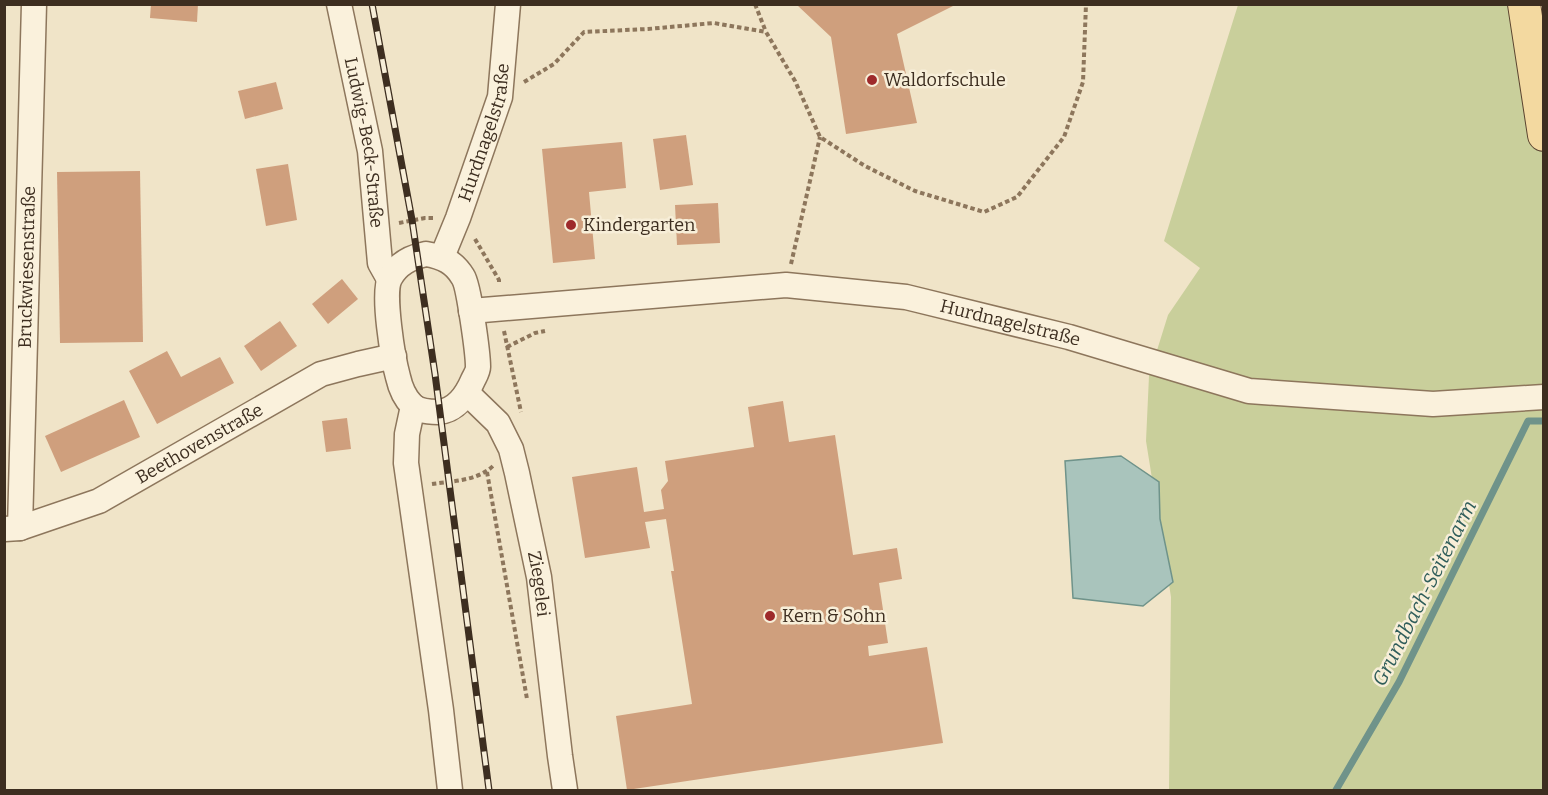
<svg xmlns="http://www.w3.org/2000/svg" width="1548" height="795" font-family="Bitter,serif">
<style>
.green{fill:#c9cf9b}
.water{fill:#a9c4bc;stroke:#6f938a;stroke-width:1.5}
.lines{fill:none;stroke-linecap:round;stroke-linejoin:round}
.stream{stroke:#6f938a;stroke-width:7}
.building{fill:#cf9f7d}
.minor-casing{stroke:#8d765c;stroke-width:27}
.major-casing{stroke:#5b4430;stroke-width:34}
.path{stroke:#8d765c;stroke-width:4;stroke-dasharray:4.5 3;stroke-linecap:butt}
.minor{stroke:#faf1dc;stroke-width:24}
.major{stroke:#f3d9a0;stroke-width:32}
.rail-casing{stroke:#3d2e20;stroke-width:7}
.rail{stroke:#f7eed8;stroke-width:4.5;stroke-dasharray:14;stroke-linecap:butt}
.poi-dot{fill:#9e2a2b;stroke:#f7eed8;stroke-width:2}
.labels{text-anchor:middle;dominant-baseline:central;stroke-width:5;stroke-linejoin:round;paint-order:stroke}
.poi-label{font-size:18px;fill:#3d2e20;stroke:#f7eed8;text-anchor:start}
.street-label{font-size:18px;fill:#3d2e20;stroke:#f7eed8}
.water-label{font-size:20px;font-style:italic;fill:#2f5d5a;stroke:#f7eed8}
</style>
<rect width="100%" height="100%" fill="#f0e4c8"/>
<polygon class="green" points="1238,5 1524,5 1544,137 1543,790 1169,790 1171,597 1146,441 1149,376 1168,315 1200,268 1164,241"/>
<polygon class="water" points="1121,456 1159,482 1160,519 1173,582 1143,606 1073,598 1065,461"/>
<g class="lines">
<polyline class="stream" points="1336,790 1399,682 1528,421 1544,421"/>
</g>
<g class="building">
<polygon points="151,4 198,4 197,22 150,18"/>
<polygon points="797,5 955,5 897,34 917,123 846,134 831,37"/>
<polygon points="276,82 283,109 245,119 238,91"/>
<polygon points="686,135 693,185 660,190 653,139"/>
<polygon points="622,142 626,188 589,192 595,259 553,263 542,149"/>
<polygon points="288,164 297,220 266,226 256,169"/>
<polygon points="140,171 143,342 60,343 57,172"/>
<polygon points="718,203 720,243 677,245 675,205"/>
<polygon points="342,279 358,299 328,324 312,304"/>
<polygon points="280,321 297,346 261,371 244,346"/>
<polygon points="167,351 181,377 220,357 234,383 157,424 129,371"/>
<polygon points="124,400 140,437 61,472 45,436"/>
<polygon points="783,401 789,442 835,435 853,555 897,548 902,579 879,583 888,643 868,646 869,656 927,647 943,743 627,790 616,716 692,704 671,571 674,571 666,519 645,522 650,548 585,558 572,477 637,467 644,512 664,509 661,490 668,481 665,461 754,447 748,407"/>
<polygon points="347,418 351,449 326,452 322,421"/>
</g>
<g class="lines">
<defs>
<g id="minor">
<path id="s1" d="M339 4 370 151 380 263 389 279"/>
<path d="M426 254C443 257 454 262 463 277 469 286 478 354 478 367 478 371 475 376 473 380 467 394 456 411 438 412 430 412 418 411 412 405 405 398 400 386 398 377 393 359 382 293 390 278 398 263 411 257 426 254Z"/>
<path id="s2" d="M442 257 458 218 500 97 508 4"/>
<path id="s3" d="M471 311 786 285 906 297 1069 337 1249 391 1433 404 1544 397"/>
<path id="s4" d="M467 393 498 423 511 449 517 473 539 577 560 756 565 790"/>
<polyline points="413,406 407,434 406,463 441,710 450,790"/>
<path id="s5" d="M20 528 34 4"/>
<path id="s6" d="M5 529 20 528 99 501 321 374 358 364 394 356"/>
</g>
<polyline id="major" points="1524,4 1544,135"/>
</defs>
<use href="#minor" class="minor-casing"/>
<use href="#major" class="major-casing"/>
<g class="path">
<polyline points="755,4 766,32"/>
<polyline points="524,82 554,64 584,32 648,29 714,23 766,32 795,81 820,137 865,166 915,191 984,212 1017,197 1064,137 1083,82 1086,4"/>
<polyline points="399,223 425,218 433,218"/>
<polyline points="475,239 499,280 499,285"/>
<polyline points="791,264 820,137"/>
<polyline points="504,331 521,412"/>
<polyline points="507,347 535,333 545,331"/>
<polyline points="487,472 527,699"/>
<path d="M432 484C452 481 477 481 493 466"/>
</g>
<use href="#minor" class="minor"/>
<use href="#major" class="major"/>
<defs>
<polyline id="rail" points="372,4 412,220 435,374 489,790"/>
</defs>
<use href="#rail" class="rail-casing"/>
<use href="#rail" class="rail"/>
</g>
<g class="poi-dot">
<circle cx="872" cy="80" r="6"/>
<circle cx="571" cy="225" r="6"/>
<circle cx="770" cy="616" r="6"/>
</g>
<g class="labels">
<g class="poi-label">
<text x="884" y="80">Waldorfschule</text>
<text x="583" y="225">Kindergarten</text>
<text x="782" y="616">Kern &amp; Sohn</text>
</g>
<g class="street-label">
<text stroke="none"><textPath href="#s2" startOffset="132">Hurdnagelstraße</textPath></text>
<text stroke="none"><textPath href="#s1" startOffset="141">Ludwig-Beck-Straße</textPath></text>
<text stroke="none"><textPath href="#s5" startOffset="261">Bruckwiesenstraße</textPath></text>
<text stroke="none"><textPath href="#s3" startOffset="544">Hurdnagelstraße</textPath></text>
<text stroke="none"><textPath href="#s6" startOffset="214">Beethovenstraße</textPath></text>
<text stroke="none"><textPath href="#s4" startOffset="210">Ziegelei</textPath></text>
</g>
<g class="water-label">
<text transform="translate(1424 593) rotate(-63)">Grundbach-Seitenarm</text>
</g>
</g>
<rect width="1548" height="795" fill="none" stroke="#3d2e20" stroke-width="12"/>
</svg>
